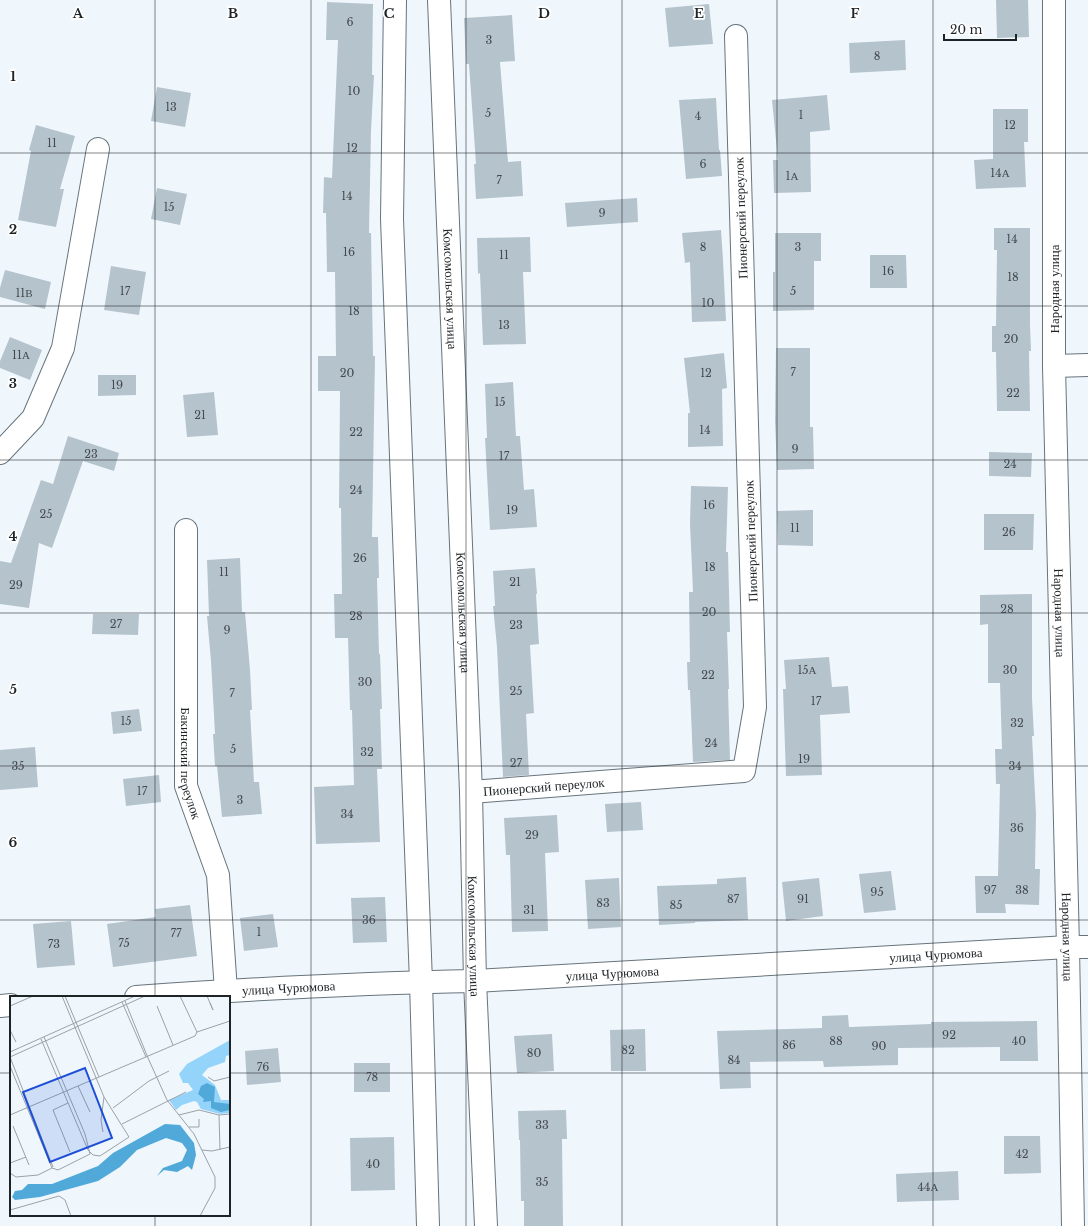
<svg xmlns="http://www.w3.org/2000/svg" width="1088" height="1226" font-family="'Libre Baskerville',serif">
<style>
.building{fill:#b5c3cc}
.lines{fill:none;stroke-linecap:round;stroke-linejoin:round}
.minor-casing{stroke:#67747c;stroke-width:24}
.minor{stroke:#fff;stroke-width:22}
.grid{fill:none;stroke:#1e2326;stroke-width:1;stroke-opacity:0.55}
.labels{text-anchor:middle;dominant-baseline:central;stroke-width:3.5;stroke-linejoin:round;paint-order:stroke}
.number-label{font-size:11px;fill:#444b50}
.street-label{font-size:13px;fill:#1e2326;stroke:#fff}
.inset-road{fill:none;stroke:#9ba2a7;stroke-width:1}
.view{fill:#1d4ed8;fill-opacity:0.15;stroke:#1d4ed8;stroke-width:2}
.inset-edge{fill:none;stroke:#1e2326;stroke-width:2}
.grid-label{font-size:13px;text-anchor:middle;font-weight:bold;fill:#1e2326;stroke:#fff;stroke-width:3.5;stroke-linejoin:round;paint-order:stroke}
</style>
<rect width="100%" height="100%" fill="#eff7fd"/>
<g class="building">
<polygon points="996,0 1028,0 1029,37 997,38"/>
<polygon points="327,2 373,4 372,75 374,75 371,131 369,233 371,233 373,356 375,356 372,537 378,537 379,578 377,578 379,654 380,654 382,709 380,709 382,769 377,769 380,842 316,844 314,787 354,785 352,710 350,710 348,638 335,638 334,594 342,594 341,508 339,508 340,391 318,391 318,356 336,356 335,272 327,272 326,213 323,213 324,177 332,178 338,40 326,40"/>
<polygon points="709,4 713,44 669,47 665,8"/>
<polygon points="512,15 515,61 500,62 508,162 521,161 523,196 476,199 474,164 476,164 469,64 466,64 464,18"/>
<polygon points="905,40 906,70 850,73 849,43"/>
<polygon points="157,87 191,93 185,127 151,121"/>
<polygon points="827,95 830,130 810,132 811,192 774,193 773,160 778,160 772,100"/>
<polygon points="716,98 719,150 720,150 722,176 686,179 679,100"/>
<polygon points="993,109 1028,109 1028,142 1024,142 1026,187 976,189 974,160 993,159"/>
<polygon points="36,125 75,136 60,189 64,189 56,227 18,220 31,151 29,150"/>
<polygon points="157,188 187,194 180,225 151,219"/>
<polygon points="637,198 638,222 567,227 565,203"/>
<polygon points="994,228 1030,228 1030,325 1031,351 1029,351 1030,411 997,411 996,352 992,352 992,326 996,326 997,250 994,250"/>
<polygon points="721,230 723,260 726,321 692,322 690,262 685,263 682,233"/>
<polygon points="775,233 821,233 821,261 814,261 814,310 773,311 773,272 775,272"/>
<polygon points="530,237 531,272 523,272 526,344 483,345 480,273 478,274 477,238"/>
<polygon points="870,255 906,255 907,288 870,288"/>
<polygon points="111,266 146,272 139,315 104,310"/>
<polygon points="5,270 51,282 45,309 0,297 0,288"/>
<polygon points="10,337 42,350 30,380 0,368 0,361"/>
<polygon points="776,348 810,348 810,427 813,427 814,469 777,470 775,420"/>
<polygon points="724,353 727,388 722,389 723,446 688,447 688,413 690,413 684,358"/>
<polygon points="98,375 136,375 136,395 98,396"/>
<polygon points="513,382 516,436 520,436 524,490 534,489 537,527 490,530 485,438 487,438 485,384"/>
<polygon points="214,392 218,435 187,437 183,395"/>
<polygon points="68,436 119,453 114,471 83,461 52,548 39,543 29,608 0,604 0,561 11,563 41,480 53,484"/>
<polygon points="989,452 1032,453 1031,477 989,476"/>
<polygon points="691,486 728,487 726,552 728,552 730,632 727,632 729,689 728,689 730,760 693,762 690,690 688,690 687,662 690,662 689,592 693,592 690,524"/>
<polygon points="813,510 813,546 778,545 777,511"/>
<polygon points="984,514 1034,514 1033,550 984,550"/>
<polygon points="240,558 242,612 245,612 250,670 252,710 250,710 254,782 259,782 262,814 222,817 217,766 215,766 213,734 215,734 211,661 207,616 209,616 207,560"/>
<polygon points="535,568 537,594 536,594 539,644 530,645 534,713 526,714 529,775 503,777 497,647 493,606 495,606 493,571"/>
<polygon points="1032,594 1032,698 1034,736 1032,736 1036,814 1035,869 1040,869 1039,905 1005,904 1006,913 976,913 975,876 998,876 1000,784 996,784 995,749 1002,749 1000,683 988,683 988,624 980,625 980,595"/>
<polygon points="93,614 139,614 138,635 92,634"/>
<polygon points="829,657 832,687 848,686 850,713 820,715 822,775 786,776 783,689 786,689 784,660"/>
<polygon points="139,709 142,731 113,734 111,712"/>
<polygon points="35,747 38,787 0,790 0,750"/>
<polygon points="159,775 161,802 126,806 123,779"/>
<polygon points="641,802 643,830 607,832 605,804"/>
<polygon points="557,815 559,852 545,853 548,931 512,932 510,855 506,855 504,818"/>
<polygon points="891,871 896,910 864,913 859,874"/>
<polygon points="746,877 748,920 695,922 695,923 659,925 657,886 717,884 717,879"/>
<polygon points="619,878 621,927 588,929 585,880"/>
<polygon points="819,878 823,916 786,921 782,882"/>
<polygon points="385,897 387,942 353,943 351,898"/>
<polygon points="190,905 197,956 113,967 107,924 156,917 155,909"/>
<polygon points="273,914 278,947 244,951 240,918"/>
<polygon points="71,921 75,965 37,968 33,924"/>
<polygon points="848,1015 849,1027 931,1024 931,1022 1037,1021 1038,1061 1000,1061 1000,1047 898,1048 898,1065 824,1067 823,1061 750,1062 751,1088 720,1089 717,1031 822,1028 822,1016"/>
<polygon points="645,1029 646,1071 611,1071 610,1030"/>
<polygon points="552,1034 554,1071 517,1073 514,1036"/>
<polygon points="278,1048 281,1082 247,1085 245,1051"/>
<rect x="354" y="1063" width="36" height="29"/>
<polygon points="566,1110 567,1139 562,1139 563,1226 524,1226 524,1201 521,1201 520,1140 519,1140 518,1111"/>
<polygon points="1004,1136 1040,1136 1041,1173 1004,1174"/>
<polygon points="394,1137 395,1190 351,1191 350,1138"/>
<polygon points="958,1171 959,1200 897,1202 896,1174"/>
</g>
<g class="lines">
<defs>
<g id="minor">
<polyline points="395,0 392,219 421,982 428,1226"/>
<path id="s1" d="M439 0 471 792 475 981 486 1226"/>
<path id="s2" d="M1054 0V366L1068 947 1073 1226"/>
<polyline points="1054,366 1088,365"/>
<polyline points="0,453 33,418 63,348 98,149"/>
<path id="s3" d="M186 530V786L218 875 226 991"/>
<path id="s4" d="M471 792 744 771 755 707 736 36"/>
<path id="s5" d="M136 997C249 989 362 983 475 981L1068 947H1088"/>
<polyline points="0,1006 11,1005"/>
</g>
</defs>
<use href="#minor" class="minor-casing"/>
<use href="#minor" class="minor"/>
</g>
<path class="grid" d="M155 0V997M311 0V1226M466 0V1226M622 0V1226M777 0V1226M933 0V1226M0 153H1088M0 306H1088M0 460H1088M0 613H1088M0 766H1088M0 920H1088M0 1073H11M229 1073H1088M155 1215V1226"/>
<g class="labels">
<g class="number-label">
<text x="350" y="22">6</text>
<text x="489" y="40">3</text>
<text x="877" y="56">8</text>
<text x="354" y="91">10</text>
<text x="171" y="107">13</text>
<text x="488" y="113">5</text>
<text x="801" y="115">1</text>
<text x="698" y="116">4</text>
<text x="1010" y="125">12</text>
<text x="52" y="143">11</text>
<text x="352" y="148">12</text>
<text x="703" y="164">6</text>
<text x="1000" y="173">14А</text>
<text x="792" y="176">1А</text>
<text x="499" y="180">7</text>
<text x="347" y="196">14</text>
<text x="169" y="207">15</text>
<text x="602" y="213">9</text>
<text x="1012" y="239">14</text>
<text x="703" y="247">8</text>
<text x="798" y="247">3</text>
<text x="349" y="252">16</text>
<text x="504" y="255">11</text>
<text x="888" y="271">16</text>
<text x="1013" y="277">18</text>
<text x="125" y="291">17</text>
<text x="793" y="291">5</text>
<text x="24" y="293">11В</text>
<text x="708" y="303">10</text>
<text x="354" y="311">18</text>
<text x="504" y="325">13</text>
<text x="1011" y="339">20</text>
<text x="21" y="355">11А</text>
<text x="793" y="372">7</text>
<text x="347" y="373">20</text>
<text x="706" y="373">12</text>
<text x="117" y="385">19</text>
<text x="1013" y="393">22</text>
<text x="500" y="402">15</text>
<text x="200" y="415">21</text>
<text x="705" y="430">14</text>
<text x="356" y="432">22</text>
<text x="795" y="449">9</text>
<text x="91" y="454">23</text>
<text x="504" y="456">17</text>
<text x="1010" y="464">24</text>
<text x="356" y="490">24</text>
<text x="709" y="505">16</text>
<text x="512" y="510">19</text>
<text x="46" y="514">25</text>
<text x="795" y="528">11</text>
<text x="1009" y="532">26</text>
<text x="360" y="558">26</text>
<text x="710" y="567">18</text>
<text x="224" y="572">11</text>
<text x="515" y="582">21</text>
<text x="16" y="585">29</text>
<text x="1007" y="609">28</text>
<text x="709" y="612">20</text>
<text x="356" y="616">28</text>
<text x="116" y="624">27</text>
<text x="516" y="625">23</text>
<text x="227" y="630">9</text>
<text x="807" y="670">15А</text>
<text x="1010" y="670">30</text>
<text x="708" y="675">22</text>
<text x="365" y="682">30</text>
<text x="516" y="691">25</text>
<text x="232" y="693">7</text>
<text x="816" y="701">17</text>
<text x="126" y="721">15</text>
<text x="1017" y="723">32</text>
<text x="711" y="743">24</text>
<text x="233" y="749">5</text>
<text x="367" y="752">32</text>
<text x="804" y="759">19</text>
<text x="516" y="763">27</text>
<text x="18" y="766">35</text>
<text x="1015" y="766">34</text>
<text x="142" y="791">17</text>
<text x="240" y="800">3</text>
<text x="347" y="814">34</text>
<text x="1017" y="828">36</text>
<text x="532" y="835">29</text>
<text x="990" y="890">97</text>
<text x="1022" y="890">38</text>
<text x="877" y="892">95</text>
<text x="733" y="899">87</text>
<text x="803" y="899">91</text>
<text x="603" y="903">83</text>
<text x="676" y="905">85</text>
<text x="529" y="910">31</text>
<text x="369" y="920">36</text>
<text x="259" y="932">1</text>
<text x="176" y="933">77</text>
<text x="124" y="943">75</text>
<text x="54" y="944">73</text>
<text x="949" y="1035">92</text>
<text x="836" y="1041">88</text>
<text x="1019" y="1041">40</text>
<text x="789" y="1045">86</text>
<text x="879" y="1046">90</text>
<text x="628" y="1050">82</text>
<text x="534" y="1053">80</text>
<text x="734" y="1060">84</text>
<text x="263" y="1067">76</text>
<text x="372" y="1077">78</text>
<text x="542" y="1125">33</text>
<text x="1022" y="1154">42</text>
<text x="373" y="1164">40</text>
<text x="542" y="1182">35</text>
<text x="928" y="1187">44А</text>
</g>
<g class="street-label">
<text transform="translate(741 218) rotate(-92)">Пионерский переулок</text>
<text stroke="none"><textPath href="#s1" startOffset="289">Комсомольская улица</textPath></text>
<text transform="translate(1054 289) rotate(-90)">Народная улица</text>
<text transform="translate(751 541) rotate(-92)">Пионерский переулок</text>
<text stroke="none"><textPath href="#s1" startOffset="613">Комсомольская улица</textPath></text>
<text stroke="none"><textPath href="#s2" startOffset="613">Народная улица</textPath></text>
<text stroke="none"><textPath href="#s3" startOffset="234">Бакинский переулок</textPath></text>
<text stroke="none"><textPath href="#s4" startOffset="73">Пионерский переулок</textPath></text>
<text stroke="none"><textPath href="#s1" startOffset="937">Комсомольская улица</textPath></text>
<text stroke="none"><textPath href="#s2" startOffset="937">Народная улица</textPath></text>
<text stroke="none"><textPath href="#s5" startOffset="801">улица Чурюмова</textPath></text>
<text stroke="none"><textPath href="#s5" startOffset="477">улица Чурюмова</textPath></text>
<text stroke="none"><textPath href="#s5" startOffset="153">улица Чурюмова</textPath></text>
</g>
</g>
<g transform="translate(10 996)">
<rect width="220" height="220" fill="#eff7fd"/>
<path d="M220 44V59L216 60 215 66 198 72 192 79 205 89 211 104H220V117L210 118 191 113 187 106 184 105 172 109 166 114 159 104 183 94 178 87H173L169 78 177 68Z" fill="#94d4fa"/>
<path d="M197 87 205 91 204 106 220 108V114L211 116 201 112V105L193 106 194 103 188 98 191 90ZM155 128 170 129 184 147 186 159 182 174 178 170 167 176 154 174 147 180 153 172 172 165 177 154 172 147 156 142 127 154 110 171 88 185 30 201 5 204 2 201 5 195 12 194 18 188H42L88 170 103 157Z" fill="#50a9d9"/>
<path class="inset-road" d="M55 0 89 81M170 0 187 36M197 0 203 14 200 7M115 5 138 62 157 104 184 138 205 181V192L190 220M112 6 136 61M0 10 23 0M147 10 163 49M0 34 6 46M31 43 78 154 83 159 90 160 119 141 94 101 52 0M0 56 125 0M0 61 135 0M0 61 43 171M0 70 42 172M198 81 204 85 220 81M68 90 80 116M58 107 43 114 60 156M103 112 139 85 159 75M0 119 185 40 187 36 220 25M169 119 189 114 209 119 220 118M209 119 210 154M112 128 176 96M3 130 19 169M179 131H189V123M93 136 91 124 94 101M192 154 202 155 220 151M0 167 16 161M0 177 6 181 28 179 42 172 48 174 80 158 75 138 34 41M0 214 49 200 55 204 61 220"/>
<path class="view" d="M75 72 102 142 40 166 13 96Z"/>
<rect width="220" height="220" class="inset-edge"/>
</g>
<g class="grid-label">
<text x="78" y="18">A</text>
<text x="233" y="18">B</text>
<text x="389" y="18">C</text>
<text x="544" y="18">D</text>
<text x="699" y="18">E</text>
<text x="855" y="18">F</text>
<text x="13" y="81">1</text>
<text x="13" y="234">2</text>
<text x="13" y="388">3</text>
<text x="13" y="541">4</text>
<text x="13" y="694">5</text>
<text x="13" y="847">6</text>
</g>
<path d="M944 34v6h72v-6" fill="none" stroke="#1e2326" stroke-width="2"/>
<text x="950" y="34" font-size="12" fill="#1e2326" stroke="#ffffff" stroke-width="3" paint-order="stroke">20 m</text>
</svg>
